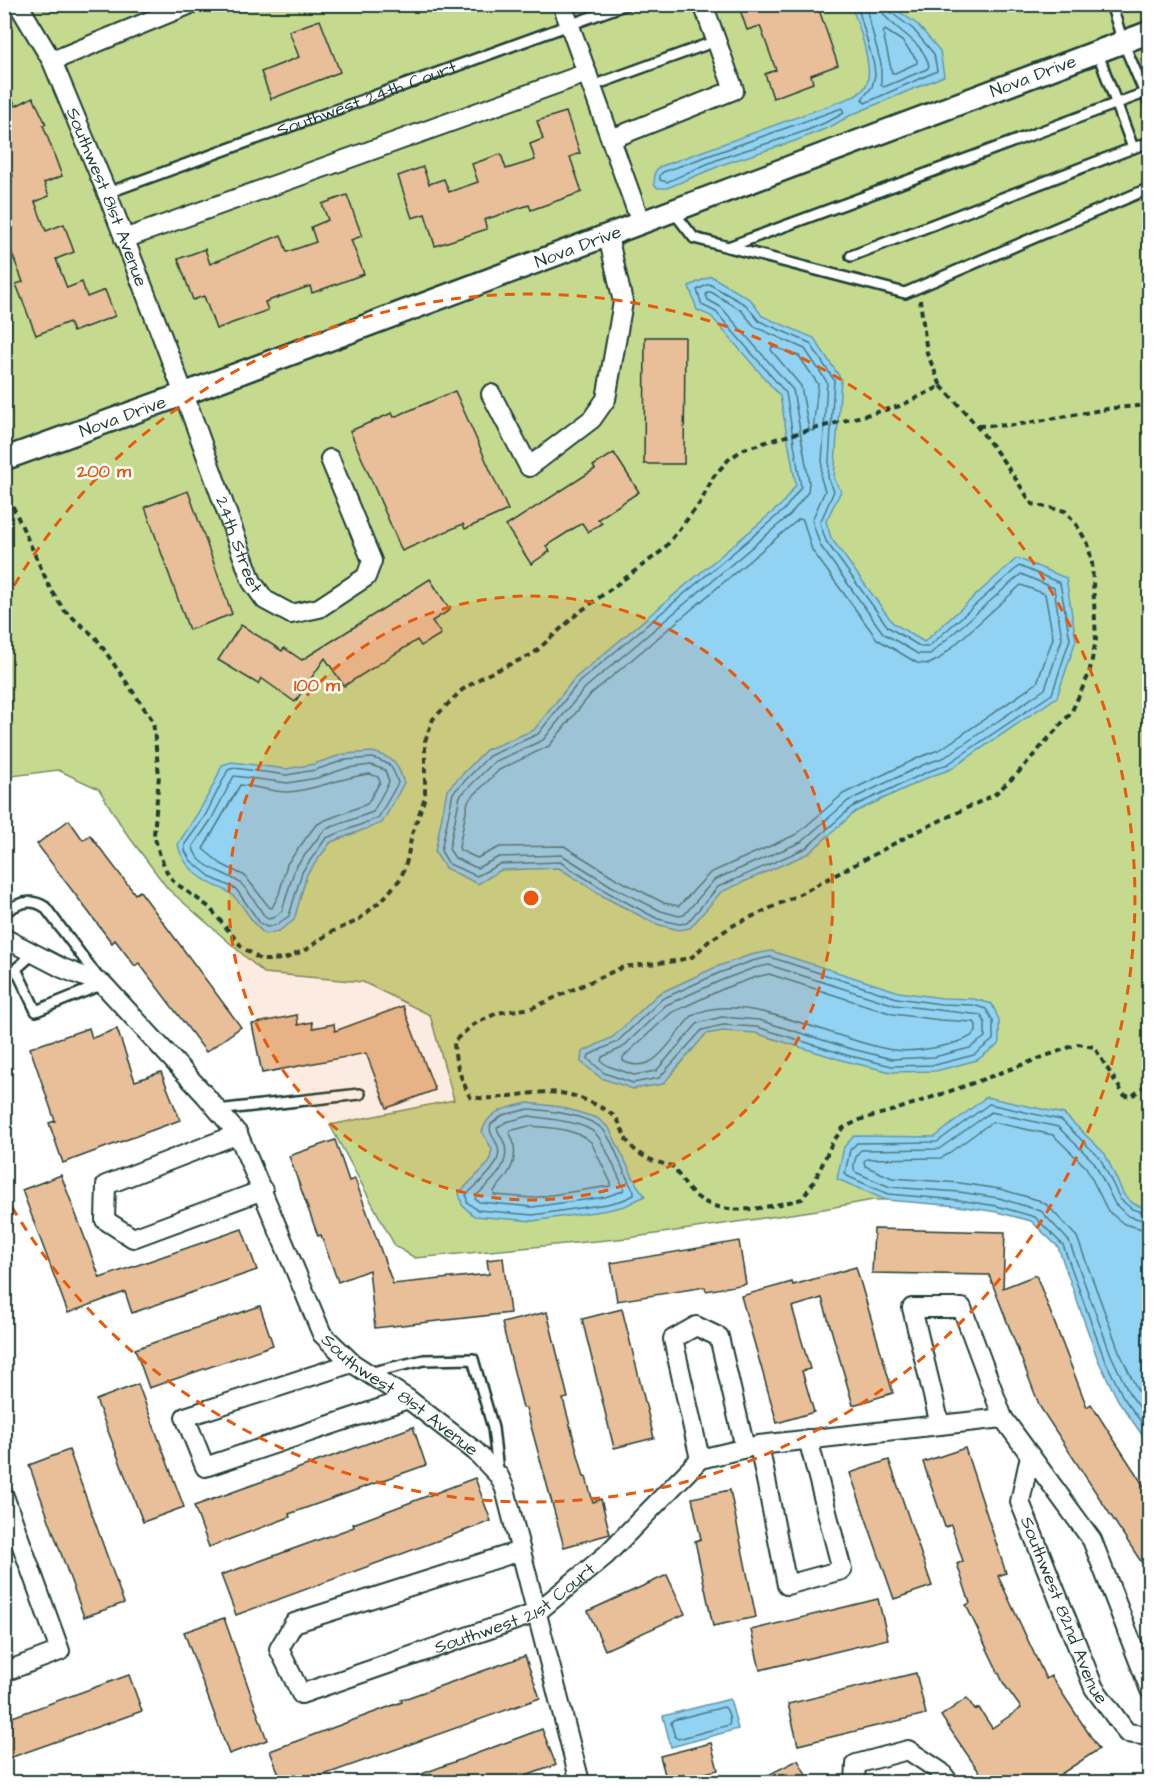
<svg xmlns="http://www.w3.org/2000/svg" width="1154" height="1787" font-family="'Architects Daughter',sans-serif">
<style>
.green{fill:#c6da8f;stroke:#728c62;stroke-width:1.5}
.water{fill:#92d3f3;stroke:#6497a7;stroke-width:1.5}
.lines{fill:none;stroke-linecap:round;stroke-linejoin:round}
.shore{stroke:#4d7980;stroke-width:1.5}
.building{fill:#e8bf98;stroke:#1f3d34;stroke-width:1.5}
.service-casing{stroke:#1f3d34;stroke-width:14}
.minor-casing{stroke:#1f3d34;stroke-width:22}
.tertiary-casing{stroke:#1f3d34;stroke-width:26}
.path{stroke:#1f3d34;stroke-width:4;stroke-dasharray:6 4.5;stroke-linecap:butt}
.service{stroke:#fff;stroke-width:9}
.minor{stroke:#fff;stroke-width:18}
.tertiary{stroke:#fff;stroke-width:21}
.ring{fill:none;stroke:#e8590c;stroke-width:3;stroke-dasharray:10 8}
.labels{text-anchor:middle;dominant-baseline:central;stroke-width:5;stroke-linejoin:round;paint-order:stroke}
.street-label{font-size:18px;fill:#1f3d34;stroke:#fff}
.centre{fill:#e8590c;stroke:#fff;stroke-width:3}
.ring-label{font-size:18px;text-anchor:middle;font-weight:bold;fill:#e8590c;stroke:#fff;stroke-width:5;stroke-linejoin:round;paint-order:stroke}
</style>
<rect width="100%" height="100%" fill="#fff"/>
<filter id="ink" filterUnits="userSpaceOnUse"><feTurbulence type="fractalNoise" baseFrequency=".0167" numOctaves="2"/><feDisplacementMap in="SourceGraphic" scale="12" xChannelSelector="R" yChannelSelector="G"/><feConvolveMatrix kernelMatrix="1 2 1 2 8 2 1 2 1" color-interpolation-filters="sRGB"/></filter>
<g filter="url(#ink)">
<polygon class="green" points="4,5 1149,5 1149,1370 1046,1171 1011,1198 873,1200 818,1210 628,1238 415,1258 395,1246 330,1125 454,1100 430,1015 363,982 264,973 168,889 124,830 99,789 58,770 5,777"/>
<g class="water">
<path d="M850 5H890L918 25 940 51 944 76 851 115 830 127 795 141 724 164 667 188H658L654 185 655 172 659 167 855 96C860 93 865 89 867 83 873 67 858 20 850 5Z"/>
<polygon points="711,276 751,300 762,316 814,338 841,379 834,479 841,491 826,521 831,538 893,623 924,642 1017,558 1066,578 1076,640 1057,697 951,769 929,777 855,812 809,853 721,892 690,928 679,930 656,924 606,898 559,868 501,870 478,884 445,868 435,852 447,790 486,750 534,730 574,679 781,505 796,485 780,396 711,316 697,310 689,286"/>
<path d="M373 752C395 759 397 761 404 783L382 823 331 842 307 874 294 920 279 931 265 934C250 923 245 905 231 894 226 889 216 887 210 883 194 874 181 862 178 844 195 818 211 794 222 765L232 762 286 769 314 764 344 754Z"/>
<polygon points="771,951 899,992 942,998 974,999 992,1004 999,1020 999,1044 977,1060 936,1071 891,1072 845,1061 755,1033 723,1031 706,1034 663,1084 633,1089 601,1078 581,1062 582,1052 613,1037 658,994 716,967 750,955"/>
<polygon points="986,1097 1064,1114 1105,1154 1124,1195 1134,1204 1149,1209 1149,1445 1118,1400 1098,1360 1058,1247 1031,1221 997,1212 958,1206 886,1200 837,1179 844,1147 854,1136 935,1137"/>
<path d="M528 1103 561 1107 597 1118 609 1128 637 1185 645 1196 625 1206 608 1210 533 1221 474 1216 462 1205 459 1193 489 1163 492 1149 482 1132C489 1109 507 1108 528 1103Z"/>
<polygon points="730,1699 738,1729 671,1747 663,1716"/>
</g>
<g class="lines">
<g class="shore">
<polyline points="857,4 874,65 875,75 872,87 862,99 865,103 937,71 934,54 913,29 889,11 887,4"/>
<path d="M865 4 881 64V85L884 87 927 69 929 66C923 37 881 25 880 4"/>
<polygon points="885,30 902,41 917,60 917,63 895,73 892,73 883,33"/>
<path d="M842 108 844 113C806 135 763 143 722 158 703 165 685 174 667 182L660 180V175L663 172Z"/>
<polygon points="709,284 746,305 759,321 810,343 834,380 828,478 834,491 820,523 826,541 888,627 921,647 928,647 1019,566 1060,583 1070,639 1052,694 948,764 927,772 852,807 806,848 718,887 687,923 679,924 658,919 609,893 560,862 500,864 477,876 449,864 441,851 453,793 489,756 538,734 579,682 784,510 801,487 786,393 716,312 702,305 697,290"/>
<polygon points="708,292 711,292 741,310 755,327 805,349 827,382 821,478 825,491 812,520 820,545 883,633 918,654 930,654 1021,574 1054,588 1062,639 1045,689 945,757 923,765 848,801 801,842 714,880 684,915 679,916 661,911 613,887 562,855 499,857 477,868 455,858 449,849 460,796 494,762 543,740 585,688 790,515 808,492 809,482 793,390 721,307 708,300 706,295"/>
<polygon points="772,346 799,356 818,384 813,431 809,430 801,386 771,350"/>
<polygon points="799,519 803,520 812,550 877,639 917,663 929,664 939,659 1021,585 1045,594 1053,638 1037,683 941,749 920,757 843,794 797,834 710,873 679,906 664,903 617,879 564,846 500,847 477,858 460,850 459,847 468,801 499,770 549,746 591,694"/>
<path d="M372 758C390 763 392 764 398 783L378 818 326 838 302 872 289 916 276 925 267 927 260 923 236 889 212 878 191 861 185 851V844L205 816 228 770 234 768 287 775 315 770 345 760Z"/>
<path d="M371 765 385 770 389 782 373 812 326 829 321 834 295 868 282 911 273 918 268 919 265 917C258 907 250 891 240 883 226 872 195 867 193 846L211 820 234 776 288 783 317 778 347 768Z"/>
<path d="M370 774 378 777 380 782 367 804 323 821 315 826 287 864 279 894 272 908 269 907 245 876 221 864 203 849 240 785C255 786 271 792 287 792 314 791 341 777 370 774Z"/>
<polygon points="770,957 897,998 941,1004 973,1005 986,1009 993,1021 993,1040 974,1055 935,1065 892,1066 846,1055 757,1027 723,1025 702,1030 659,1078 633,1083 604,1073 588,1059 589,1055 617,1042 662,999 719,973 752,961"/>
<polygon points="769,965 895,1005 981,1015 985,1023 985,1037 970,1048 934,1057 892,1059 848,1048 759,1020 722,1017 698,1023 656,1071 634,1075 608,1066 601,1061 602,1057 622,1048 666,1005 722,980 754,968"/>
<path d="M769 974 893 1014 940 1020 974 1022 976 1025V1032C968 1040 958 1042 947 1045 931 1049 910 1052 893 1050 840 1043 740 987 692 1016 672 1035 656 1078 623 1061V1057L671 1013 725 988 756 977Z"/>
<path d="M529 1109C549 1111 592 1115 605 1132 618 1150 622 1173 634 1191V1195L623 1200 607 1204 533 1215 477 1210 467 1202 466 1195C478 1183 503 1166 498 1147 495 1137 488 1135 491 1124L503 1115Z"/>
<path d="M529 1116C547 1119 583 1121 596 1134 605 1143 617 1175 624 1188L623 1191 605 1197 532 1207 479 1202 475 1199 476 1196C489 1183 510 1168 505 1146 504 1140 499 1135 497 1128L506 1122Z"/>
<path d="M529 1126C548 1127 577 1129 591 1142L611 1183 610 1186 532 1198 494 1195V1191C506 1178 517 1165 514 1146 514 1141 511 1136 509 1131Z"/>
<polyline points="1150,1214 1132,1209 1120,1199 1100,1158 1061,1120 989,1104 937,1142 857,1143 850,1150 845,1173 847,1176 888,1194 958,1200 997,1206 1035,1217 1063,1245 1104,1358 1123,1397 1150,1434"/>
<path d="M1150 1222 1128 1216 1115 1204 1094 1162 1058 1127 991 1112 939 1149 861 1150C856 1154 852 1166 855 1172L890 1187 959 1192 999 1198 1041 1211 1069 1241 1111 1355 1129 1393 1150 1421"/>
<polyline points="1150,1231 1124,1224 1108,1211 1086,1167 1053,1135 992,1122 942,1158 867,1159 864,1161 865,1166 892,1178 960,1183 1000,1189 1038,1200 1047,1205 1077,1237 1119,1351 1137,1389 1150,1406"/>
<path d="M724 1707C728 1709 731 1721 729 1725L678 1739 675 1737 671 1723 673 1720Z"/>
</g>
</g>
<g class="building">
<polygon points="738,4 817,4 838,65 811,75 813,83 773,98 765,74 776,70 760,26 747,30"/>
<polygon points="320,20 340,72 271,99 261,72 299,57 289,31"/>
<polygon points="4,83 16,106 33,97 46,124 43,125 62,176 44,183 49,196 35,202 46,231 64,224 74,252 56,259 67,288 82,282 87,297 105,290 115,316 73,332 69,322 36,335 16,284 23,282 4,233 4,179 13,176 4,152"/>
<polygon points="566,112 580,153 570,157 582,192 531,210 529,205 484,220 487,229 435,246 425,214 412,218 398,176 423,167 429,184 444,179 449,192 478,182 472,164 501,154 506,169 535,160 530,144 543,139 537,121"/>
<polygon points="347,195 362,236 351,240 364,274 312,293 310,286 265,302 268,310 216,329 204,296 193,300 178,259 205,249 210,264 281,235 287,252 316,242 311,227 328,220 322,204"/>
<polygon points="645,337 685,337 684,464 644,464"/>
<polygon points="455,391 508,510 465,529 463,524 402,551 350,431 392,413 394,417"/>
<polygon points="614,453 639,492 598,519 602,523 588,532 582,523 546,546 550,551 531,564 506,526 595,469 593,466"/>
<polygon points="188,491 232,614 189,630 145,507"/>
<polygon points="430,579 450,610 432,621 441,634 421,646 417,640 344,686 325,658 295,702 261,678 258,684 218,660 241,625 282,651 284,648 302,660"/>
<polygon points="69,820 83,840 90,835 135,894 140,891 241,1027 206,1052 139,963 135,966 115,940 112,943 37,844"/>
<polygon points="403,1006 435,1090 387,1108 366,1053 262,1073 252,1024 297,1015 298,1025 312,1022 313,1028 334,1024 335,1031"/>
<polygon points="89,1028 92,1038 117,1029 135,1081 161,1072 180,1120 63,1163 49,1123 55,1121 30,1048"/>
<polygon points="335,1140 349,1181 355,1179 393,1284 489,1274 487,1260 503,1258 510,1313 375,1328 369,1270 338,1282 321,1235 318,1236 289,1156"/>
<polygon points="61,1175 100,1278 242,1229 257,1270 132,1313 125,1292 68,1313 22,1190"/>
<polygon points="874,1229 1005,1232 1003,1288 1036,1275 1087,1407 1091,1404 1149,1494 1149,1574 1040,1407 989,1275 872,1273"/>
<polygon points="739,1241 746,1284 706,1291 705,1287 617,1301 611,1263"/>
<polygon points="856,1267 893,1393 853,1405 822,1298 792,1307 810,1369 802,1371 814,1412 777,1423 741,1296 792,1282 793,1285"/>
<polygon points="260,1306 273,1345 149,1388 135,1349"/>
<polygon points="622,1309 654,1438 614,1448 582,1319"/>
<polygon points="547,1312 568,1398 563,1399 584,1477 586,1477 593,1502 601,1499 610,1534 564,1547 526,1408 523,1408 502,1323"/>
<polygon points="138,1384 184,1507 143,1522 96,1400"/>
<polygon points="413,1427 426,1465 289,1514 290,1517 209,1547 194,1506"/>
<polygon points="965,1448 1006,1573 998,1576 1046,1679 1051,1676 1099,1749 1049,1782 986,1782 941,1716 967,1698 975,1710 979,1708 992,1728 1021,1708 1004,1684 966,1605 970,1603 957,1564 963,1561 951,1525 945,1527 923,1462"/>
<polygon points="69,1450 124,1603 84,1617 29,1465"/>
<polygon points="889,1460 932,1586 894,1599 850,1473"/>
<polygon points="475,1478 491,1521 236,1615 221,1575 354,1527 353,1524"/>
<polygon points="730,1490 756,1617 713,1626 695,1541 701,1539 692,1498"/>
<polygon points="667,1575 685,1614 605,1650 588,1611"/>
<polygon points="878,1599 888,1639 760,1670 751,1630"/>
<polygon points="224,1618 267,1740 229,1754 184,1632"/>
<polygon points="525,1656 540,1698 304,1782 282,1782 270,1751 402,1702 401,1700"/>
<polygon points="916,1673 926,1714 798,1745 788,1704"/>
<polygon points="129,1675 142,1711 4,1760 4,1720"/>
<polygon points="542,1729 556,1765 509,1782 403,1782 403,1781"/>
<polygon points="711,1743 718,1770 667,1782 660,1756"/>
<polygon points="798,1760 810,1782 754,1782"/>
</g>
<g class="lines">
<defs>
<g id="service">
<polyline points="1111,4 1123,42 1150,105"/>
<polyline points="592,86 716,41"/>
<polyline points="1133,148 1150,142"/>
<path id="s1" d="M107 193 627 4"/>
<polyline points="673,211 694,238 905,293 1150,188"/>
<polyline points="728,247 1150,91"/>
<polyline points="851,256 1133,148 1097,51"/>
<path d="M4 913C18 902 31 898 45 907L103 984 36 1011 16 969 34 953"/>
<polyline points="217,1110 360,1094"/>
<polyline points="369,1373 424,1360 473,1359 493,1428 498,1471"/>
</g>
<g id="minor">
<path id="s2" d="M18 4 52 61 107 193 184 394 252 582 265 600 291 614 319 608 366 577 372 561 330 459"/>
<polyline points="562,4 641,223"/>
<polyline points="52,61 191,4"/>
<polyline points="611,139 734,90 703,4"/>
<polyline points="124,239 587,73"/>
<polyline points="491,394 529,467 592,419 606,399 623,302 608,236"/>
<path id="s3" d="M4 938 62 968 103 984 205 1095 238 1134 322 1334 352 1363 408 1399 475 1451 499 1476 505 1489 580 1782"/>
<polyline points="238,1134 106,1185 105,1220 133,1238 263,1190"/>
<polyline points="352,1363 185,1417 205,1467 408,1399"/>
<polyline points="940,1425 912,1308 962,1308 1003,1418 1092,1540 1150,1690"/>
<polyline points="759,1445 787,1585 842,1570 808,1439"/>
<path id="s4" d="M1030 1456 1020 1502 1094 1688 1127 1733 1150 1736"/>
<polyline points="700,1459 673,1339 696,1326 719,1337 745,1448"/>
<polyline points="4,1496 60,1651 4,1672"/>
<path id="s5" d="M520 1551 294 1623 279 1649 301 1694 536 1613 606 1555 700 1459 759 1445 1003 1418"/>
<polyline points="855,1782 856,1764 908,1750 941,1772 949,1782"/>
</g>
<g id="tertiary">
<path id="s6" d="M4 459 184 394 1150 32"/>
</g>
</defs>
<use href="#service" class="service-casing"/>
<use href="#minor" class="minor-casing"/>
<use href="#tertiary" class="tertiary-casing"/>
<g class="path">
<path d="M941 386C977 423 1004 460 1032 504L1065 511 1076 524 1088 544 1092 563 1096 640 1089 674 1071 713 1017 774 994 795 914 833 796 896 734 925 709 941 692 957 675 961 623 967 532 1008 497 1013 473 1025 454 1041C454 1062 461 1078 470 1097 506 1103 542 1083 580 1098 591 1102 607 1109 616 1118 621 1124 623 1133 626 1139 636 1156 654 1162 672 1166 679 1174 684 1185 691 1192 722 1221 766 1207 802 1199L815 1180 832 1143 843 1128 862 1119 895 1110 965 1086 1078 1044 1094 1047 1124 1095 1131 1097 1150 1082"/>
<polyline points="978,426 1016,425 1113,408 1150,405"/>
<polyline points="4,487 51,590 64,610 96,638 153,721 159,775 154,835 160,856 167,872 174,882 209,907 242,947 261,960 272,960 287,958 307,949 329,933 357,921 384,898 401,878 407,860 412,834 425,797 425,741 433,719 462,690 484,676 533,654 577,614 663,550 700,503 714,476 729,459 744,449 779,438 900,406 941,386 927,353 920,300"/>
</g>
<use href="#service" class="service"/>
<use href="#minor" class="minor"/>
<use href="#tertiary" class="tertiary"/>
</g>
</g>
<circle cx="531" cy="898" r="302" fill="#e8590c" fill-opacity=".12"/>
<g class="ring">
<circle cx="531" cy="898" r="302"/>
<path d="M5 601A604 604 0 1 1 5 1195"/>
</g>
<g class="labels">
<g class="street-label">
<text stroke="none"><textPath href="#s6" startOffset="1098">Nova Drive</textPath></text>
<text stroke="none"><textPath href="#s1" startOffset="276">Southwest 24th Court</textPath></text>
<text stroke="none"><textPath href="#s2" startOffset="213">Southwest 81st Avenue</textPath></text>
<text stroke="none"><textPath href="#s6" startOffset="612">Nova Drive</textPath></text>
<text stroke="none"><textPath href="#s6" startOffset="126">Nova Drive</textPath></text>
<text stroke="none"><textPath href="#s2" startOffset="585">24th Street</textPath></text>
<text stroke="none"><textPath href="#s3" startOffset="627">Southwest 81st Avenue</textPath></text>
<text stroke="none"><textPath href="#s5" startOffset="549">Southwest 21st Court</textPath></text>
<text stroke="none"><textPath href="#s4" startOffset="164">Southwest 82nd Avenue</textPath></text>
</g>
</g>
<circle cx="531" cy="898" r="9" class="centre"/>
<g class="ring-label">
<text x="104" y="477">200 m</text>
<text x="317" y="691">100 m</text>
</g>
<rect width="1154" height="1787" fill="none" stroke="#fff" stroke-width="24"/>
<rect x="12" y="12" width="1130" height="1763" fill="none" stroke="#1f3d34" stroke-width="2" filter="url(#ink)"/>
</svg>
